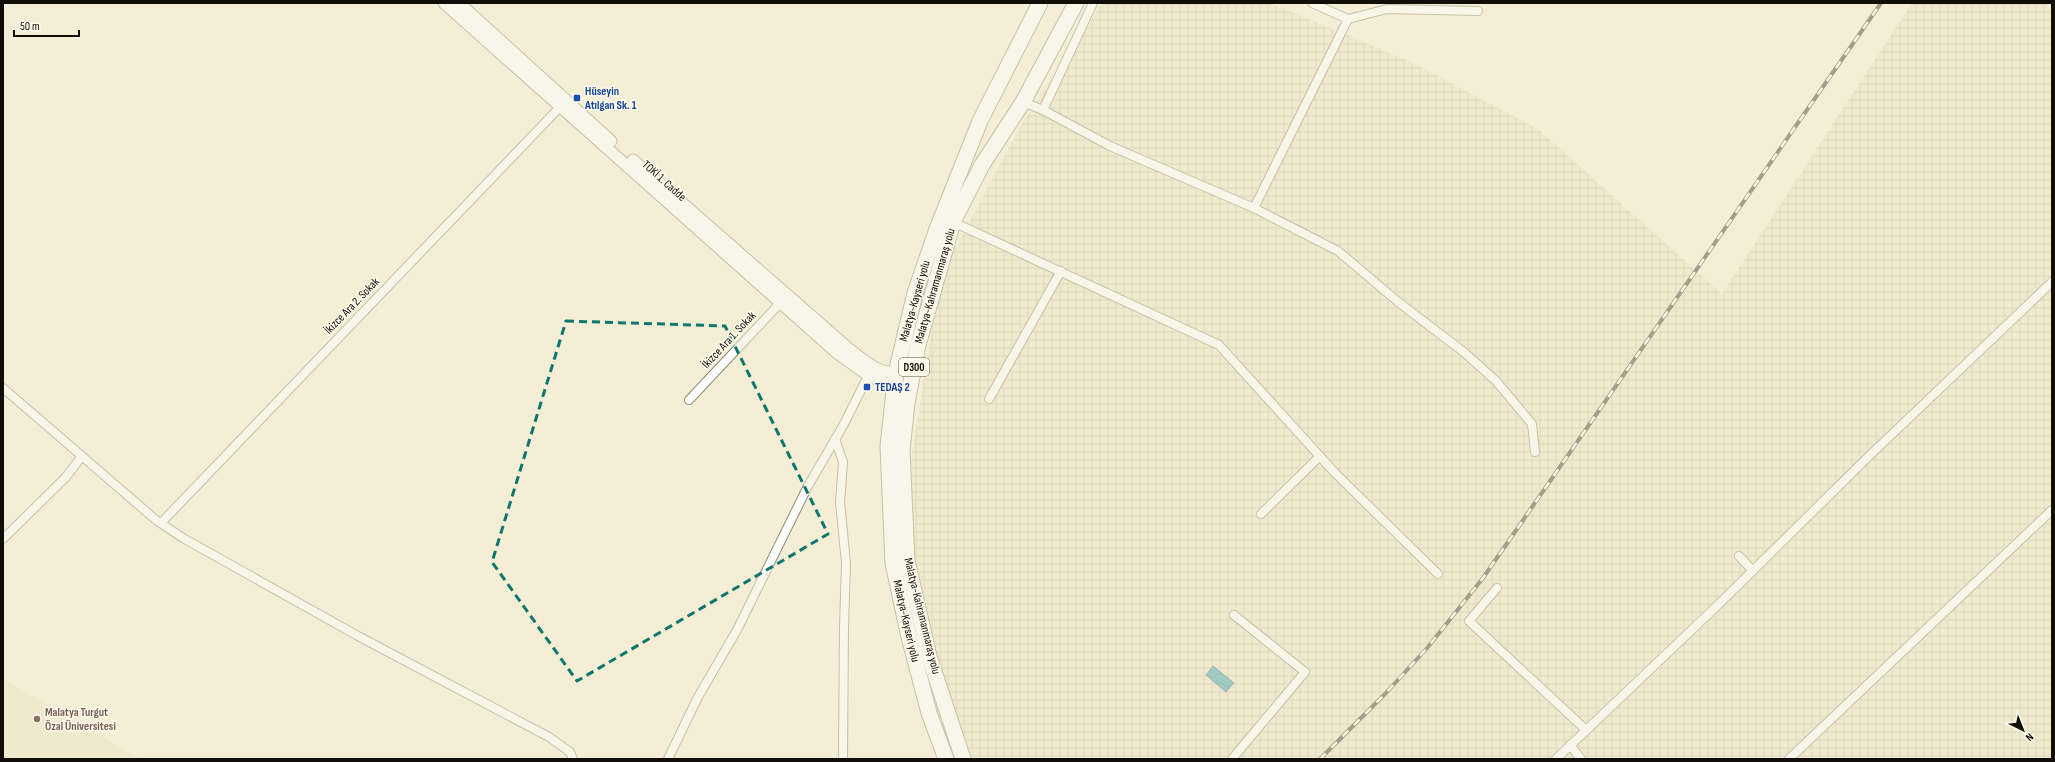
<svg xmlns="http://www.w3.org/2000/svg" width="2055" height="762" font-family="'Sofia Sans Condensed',sans-serif">
<style>
.built{fill:#ebe4c4}
.industrial{fill:url(#industrial-grid)}
.water{fill:url(#water-waves);stroke:#31727c}
.lines{fill:none;stroke-linecap:round;stroke-linejoin:round}
.street-casing{stroke:#8f8a73;stroke-width:10}
.secondary-casing{stroke:#8f8a73;stroke-width:13}
.highway-casing{stroke:#8f8a73;stroke-width:17}
.street{stroke:#fff;stroke-width:8}
.secondary{stroke:#fff;stroke-width:11}
.highway{stroke:#fff;stroke-width:15}
.rail-casing{stroke:#3f3d31;stroke-width:4}
.rail{stroke:#fefbec;stroke-width:2.5;stroke-dasharray:8;stroke-linecap:butt}
.marked{fill:none;stroke:#0f766e;stroke-width:3;stroke-dasharray:8 5;stroke-linejoin:round}
.transit-dot{fill:#1a4fb4;stroke:#fefbec;stroke-width:1.5}
.education-dot{fill:#8d6e63;stroke:#fefbec;stroke-width:1.5}
.labels{text-anchor:middle;dominant-baseline:central;stroke-width:3;stroke-linejoin:round;paint-order:stroke}
.shield{fill:#fefbec;stroke:#57554b;stroke-width:1}
.shield-label{font-size:11px;font-weight:bold;fill:#100e06}
.transit-label{font-size:12px;font-weight:bold;fill:#164399;stroke:#fefbec;text-anchor:start}
.street-label{font-size:12px;fill:#100e06;stroke:#fefbec}
.education-label{font-size:12px;font-weight:bold;fill:#785e54;stroke:#fefbec;text-anchor:start}
</style>
<defs>
<pattern id="industrial-grid" width="8" height="8" patternUnits="userSpaceOnUse"><rect width="8" height="8" fill="#ebe4c4"/><path d="M0 4h8M4 0v8" fill="none" stroke="#c8c2a7"/></pattern>
<pattern id="water-waves" width="16" height="10" patternUnits="userSpaceOnUse"><rect width="16" height="10" fill="#3f9dae"/><path d="M0 5q4-4 8 0t8 0" fill="none" stroke="#337e8c"/></pattern>
</defs>
<rect width="100%" height="100%" fill="#f3eed5"/>
<polygon class="built" points="3,679 140,759 3,759"/>
<polygon class="industrial" points="1102,3 1270,3 1413,63 1539,130 1722,294 1912,3 2052,3 2052,759 970,759 916,590 910,467 940,278 1021,125"/>
<polygon class="water" points="1213,666 1234,683 1226,692 1206,675"/>
<g class="lines">
<defs>
<g id="street">
<polyline points="1348,19 1387,9 1478,11"/>
<polyline points="1023,102 1043,110 1110,146 1254,208 1338,251 1397,301 1465,353 1496,381 1532,424 1535,452"/>
<polyline points="1043,110 1093,3"/>
<polyline points="1254,208 1348,19 1312,3"/>
<polyline points="953,222 1219,345 1335,473 1438,574"/>
<polyline points="3,388 156,520 183,538 358,636 549,737 570,752 573,759"/>
<polyline points="989,399 1061,271"/>
<polyline points="689,400 784,299"/>
<polyline points="835,439 843,462 840,502 846,563 844,627 843,759"/>
<polyline points="1261,514 1320,456"/>
<polyline points="161,523 561,106"/>
<polyline points="3,539 66,477 82,456"/>
<polyline points="1739,556 1753,571"/>
<polyline points="1497,588 1469,621 1586,730"/>
<polyline points="1570,745 1581,759"/>
<polyline points="668,759 698,697 737,630 808,486 844,424 870,372"/>
<polyline points="1232,759 1305,672 1234,615"/>
<polyline points="1556,759 1721,602 1868,457 2052,282"/>
<polyline points="1789,759 2052,510"/>
</g>
<g id="secondary">
<polyline points="444,3 837,353 868,375 895,388"/>
<polyline points="459,3 611,141"/>
<path d="M633 160 849 349C865 361 875 372 896 373"/>
</g>
<g id="highway">
<polyline points="946,759 929,713 908,633 893,563 888,446 896,373 915,293 937,229 980,121 1040,3"/>
<polyline points="963,759 929,656 907,561 902,450 907,403 918,345 953,222 982,165 1023,102 1076,3"/>
</g>
</defs>
<use href="#street" class="street-casing"/>
<use href="#secondary" class="secondary-casing"/>
<use href="#highway" class="highway-casing"/>
<use href="#street" class="street"/>
<use href="#secondary" class="secondary"/>
<use href="#highway" class="highway"/>
<defs>
<polyline id="rail" points="1320,759 1385,694 1428,647 1483,578 1881,3"/>
</defs>
<use href="#rail" class="rail-casing"/>
<use href="#rail" class="rail"/>
</g>
<path d="M0 0H2055V762H0ZM566 321 725 326 828 534 577 681 492 562Z" fill="#f3eed5" fill-opacity=".55" fill-rule="evenodd"/>
<path class="marked" d="M566 321 725 326 828 534 577 681 492 562Z"/>
<g class="transit-dot">
<rect x="573" y="94" width="8" height="8" rx="2"/>
<rect x="863" y="383" width="8" height="8" rx="2"/>
</g>
<circle class="education-dot" cx="37" cy="719" r="4"/>
<g class="labels">
<rect class="shield" x="899" y="358" width="30" height="18" rx="3"/>
<g class="shield-label">
<text x="914" y="367">D300</text>
</g>
<g class="transit-label">
<text x="585" y="91">Hüseyin<tspan x="585" dy="14">Atılgan Sk. 1</tspan></text>
<text x="875" y="387">TEDAŞ 2</text>
</g>
<g class="street-label">
<text transform="translate(664 181) rotate(42)">TOKİ 1. Cadde</text>
<text transform="translate(935 286) rotate(-74)">Malatya-Kahramanmaraş yolu</text>
<text transform="translate(915 301) rotate(-74)">Malatya-Kayseri yolu</text>
<text transform="translate(352 306) rotate(-46)">İkizce Ara 2. Sokak</text>
<text transform="translate(729 340) rotate(-47)">İkizce Ara 1. Sokak</text>
<text transform="translate(922 616) rotate(76)">Malatya-Kahramanmaraş yolu</text>
<text transform="translate(906 621) rotate(77)">Malatya-Kayseri yolu</text>
</g>
<g class="education-label">
<text x="45" y="712">Malatya Turgut<tspan x="45" dy="14">Özal Üniversitesi</tspan></text>
</g>
</g>
<rect width="2055" height="762" fill="none" stroke="#100e06" stroke-width="8"/>
<g transform="translate(2023 730) rotate(137)" stroke="#fefbec" stroke-width="3" paint-order="stroke">
<path d="M0-3L7 15L0 10L-7 15Z" fill="#100e06"/>
<text y="-6" font-size="11" font-weight="bold" text-anchor="middle" fill="#100e06">N</text>
</g>
<path d="M14 30v6h65v-6" fill="none" stroke="#100e06" stroke-width="2"/>
<text x="20" y="30" font-size="12" fill="#100e06" stroke="#fefbec" stroke-width="3" paint-order="stroke">50 m</text>
</svg>
